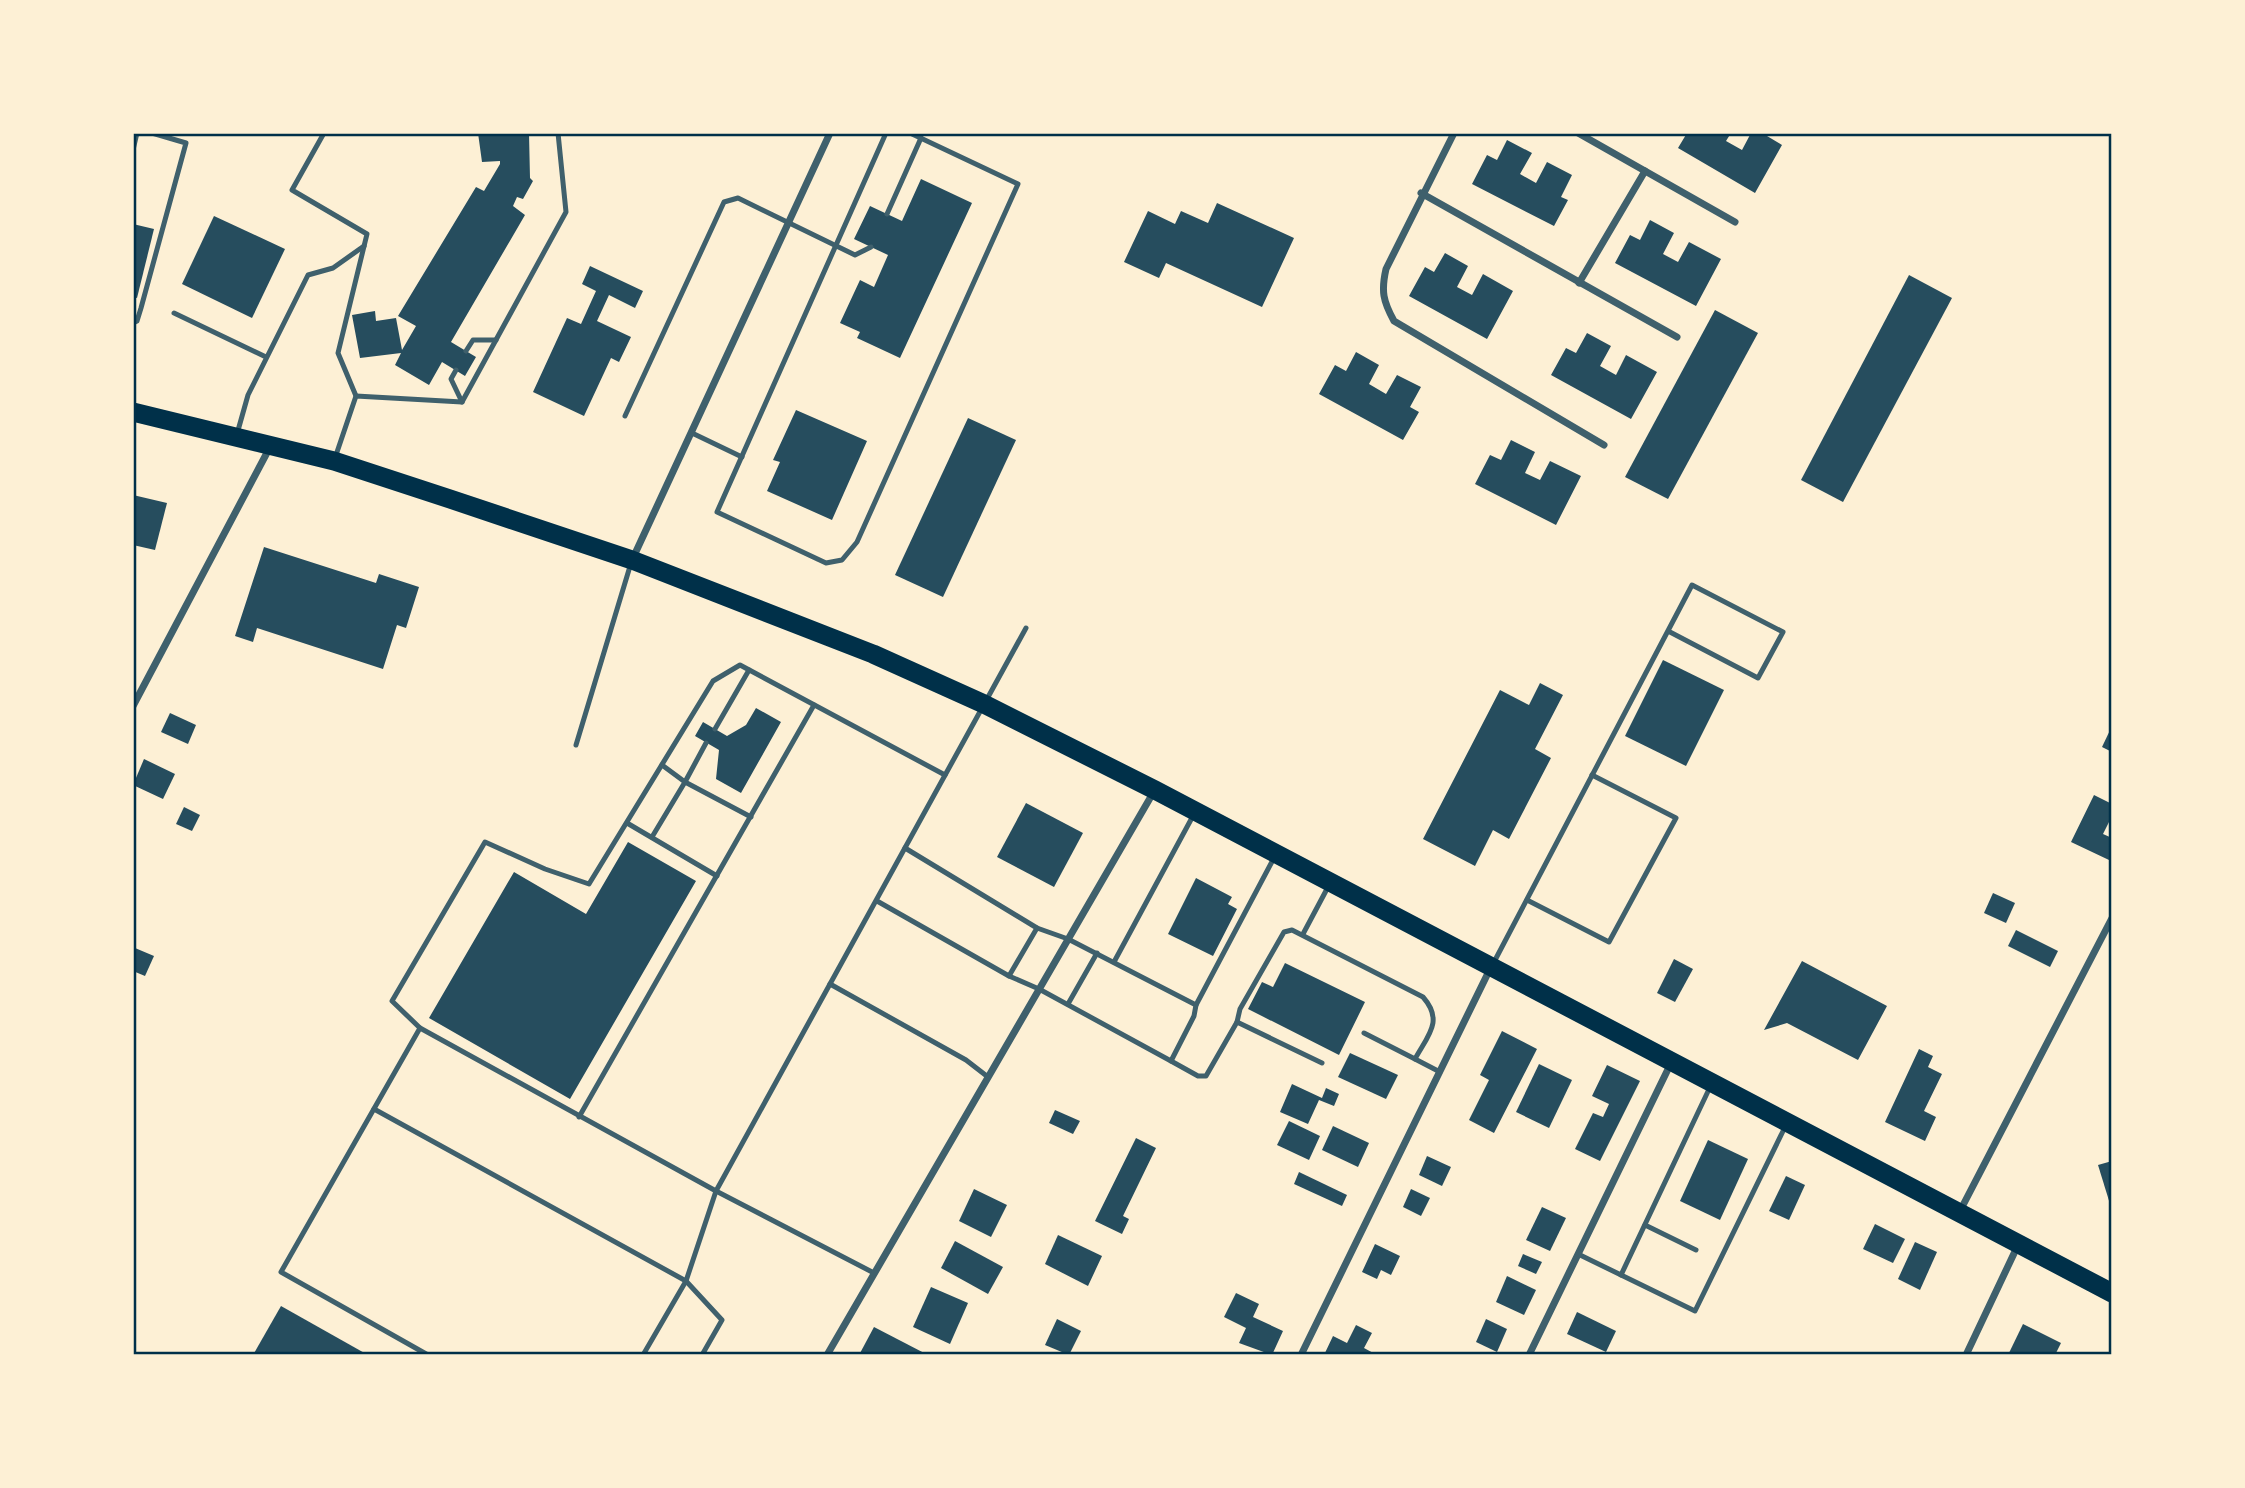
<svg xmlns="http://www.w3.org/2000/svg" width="2245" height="1488" font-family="Figtree,sans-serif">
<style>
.building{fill:#264d5e}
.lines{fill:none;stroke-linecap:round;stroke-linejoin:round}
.service{stroke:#3f606c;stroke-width:5}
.minor{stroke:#3f606c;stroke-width:7}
.trunk{stroke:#003049;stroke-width:19}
.neatline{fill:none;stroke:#003049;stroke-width:2.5}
</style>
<rect width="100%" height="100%" fill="#fdf0d5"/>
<g class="building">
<polygon points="478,133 529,133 530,178 533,181 523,199 517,197 513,206 525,215 451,342 476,357 465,376 442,362 429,385 395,365 401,353 360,358 352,315 375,311 376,321 396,318 402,350 416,326 398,316 476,187 484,191 500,164 500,161 482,162"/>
<polygon points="1687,133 1731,133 1726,141 1742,150 1751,133 1762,133 1782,145 1755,193 1678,148"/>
<polygon points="1507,140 1532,153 1520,174 1536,183 1547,162 1572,175 1561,197 1568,200 1554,226 1472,184 1487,155 1497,160"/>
<polygon points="921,179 972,203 900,358 857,338 860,332 840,323 860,280 874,287 888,255 854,239 870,206 902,221"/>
<polygon points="1217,203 1294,238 1262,307 1166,263 1159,278 1124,262 1148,211 1175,224 1181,211 1208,223"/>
<polygon points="214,216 285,249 252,318 182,284"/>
<polygon points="1650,220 1674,233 1663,254 1678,262 1689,242 1721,259 1696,306 1615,263 1630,235 1640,240"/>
<polygon points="133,224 154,229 137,298 133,297"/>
<polygon points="1445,253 1468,266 1457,287 1472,295 1483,274 1513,291 1487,339 1409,296 1425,267 1434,272"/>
<polygon points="590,266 643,291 635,308 609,295 597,321 631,337 619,362 611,358 584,416 533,392 567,318 581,324 596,291 582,284"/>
<polygon points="1909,275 1952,298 1843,502 1801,480"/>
<polygon points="1715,310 1758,333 1668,499 1625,477"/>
<polygon points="1587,333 1611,346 1600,366 1616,375 1626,355 1657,372 1631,419 1551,375 1566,348 1576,353"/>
<polygon points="1356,352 1379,365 1369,384 1386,394 1397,375 1421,387 1410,407 1419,412 1403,440 1319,394 1335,365 1346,371"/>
<polygon points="796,410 867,441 832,520 767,491 780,462 773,460"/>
<polygon points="968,418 1016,440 943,597 895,575"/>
<polygon points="1511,440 1535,452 1525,473 1540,480 1550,461 1581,476 1556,525 1475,484 1490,455 1501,460"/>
<polygon points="133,495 167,503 155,550 133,545"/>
<polygon points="264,547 376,583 379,574 419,587 406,628 397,625 383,669 257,628 253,642 235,636"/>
<polygon points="1663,660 1724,690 1686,766 1625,736"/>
<polygon points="1540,683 1563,695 1535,749 1551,758 1509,839 1493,830 1475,866 1423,839 1500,690 1529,705"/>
<polygon points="756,708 781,722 741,793 716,779 719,750 695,736 703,722 727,736 746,725"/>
<polygon points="170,713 196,725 188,744 161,732"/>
<polygon points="2112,726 2112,752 2102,747"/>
<polygon points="144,759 175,774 163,799 133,785"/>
<polygon points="2094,795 2112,804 2112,816 2103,834 2112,838 2109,860 2071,842"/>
<polygon points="1026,803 1083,833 1054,887 997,857"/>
<polygon points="184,807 200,815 192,831 176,824"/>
<polygon points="628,842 696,881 570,1099 429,1018 514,872 586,914"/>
<polygon points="1196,878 1232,897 1228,904 1237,909 1213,956 1168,934"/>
<polygon points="1993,893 2015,903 2006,923 1984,913"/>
<polygon points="2016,930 2058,951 2050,967 2008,946"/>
<polygon points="135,948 154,956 145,976 133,971"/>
<polygon points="1674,959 1693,969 1675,1002 1657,993"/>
<polygon points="1802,961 1887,1006 1858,1060 1787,1023 1764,1030"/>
<polygon points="1285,963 1365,1002 1339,1055 1248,1009 1262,982 1273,987"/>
<polygon points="1502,1031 1537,1049 1494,1133 1469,1120 1489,1080 1480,1075"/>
<polygon points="1919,1049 1933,1056 1928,1067 1942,1074 1924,1111 1936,1117 1925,1141 1885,1122"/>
<polygon points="1350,1053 1398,1075 1386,1099 1338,1077"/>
<polygon points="1539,1064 1572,1080 1549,1128 1516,1112"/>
<polygon points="1607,1065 1640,1081 1600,1161 1575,1149 1593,1113 1603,1117 1609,1104 1592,1096"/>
<polygon points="1292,1084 1322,1098 1326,1088 1339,1094 1334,1106 1319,1100 1308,1124 1280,1112"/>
<polygon points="1055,1110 1080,1121 1073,1134 1049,1123"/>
<polygon points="1289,1121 1320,1136 1309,1160 1277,1145"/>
<polygon points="1333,1126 1369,1143 1358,1167 1322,1150"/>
<polygon points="1136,1138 1156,1148 1123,1216 1129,1219 1122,1234 1095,1221"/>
<polygon points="1708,1140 1748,1159 1720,1220 1680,1201"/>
<polygon points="1427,1156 1451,1167 1442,1186 1419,1175"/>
<polygon points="2112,1161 2112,1203 2110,1204 2098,1165"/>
<polygon points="1299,1172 1347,1195 1342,1206 1294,1184"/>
<polygon points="1786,1176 1805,1185 1789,1220 1769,1211"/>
<polygon points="974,1189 1007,1205 991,1237 959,1221"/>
<polygon points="1411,1189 1430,1198 1421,1216 1403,1207"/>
<polygon points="1542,1207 1566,1218 1550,1251 1526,1240"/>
<polygon points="1875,1224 1905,1239 1893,1263 1863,1249"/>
<polygon points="1058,1235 1102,1256 1088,1286 1045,1264"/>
<polygon points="955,1241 1003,1267 988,1294 941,1268"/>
<polygon points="1915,1242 1937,1252 1920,1290 1898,1279"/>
<polygon points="1375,1244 1400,1256 1391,1275 1381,1270 1377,1279 1362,1272"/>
<polygon points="1523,1254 1542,1262 1536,1274 1518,1266"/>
<polygon points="1507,1276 1536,1290 1524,1315 1496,1302"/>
<polygon points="931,1287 968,1303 950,1344 913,1327"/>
<polygon points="1236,1293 1259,1304 1253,1317 1283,1331 1272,1355 1239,1343 1246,1328 1224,1317"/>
<polygon points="281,1306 368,1355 253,1355"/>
<polygon points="1577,1312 1616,1331 1606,1352 1567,1334"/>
<polygon points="1057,1319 1081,1331 1069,1355 1045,1345"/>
<polygon points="1486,1319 1507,1329 1497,1352 1476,1342"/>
<polygon points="2023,1324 2061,1343 2055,1355 2008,1355"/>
<polygon points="1356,1325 1372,1333 1364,1348 1377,1355 1324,1355 1333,1336 1347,1343"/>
<polygon points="874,1327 928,1355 859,1355"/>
</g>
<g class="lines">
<g class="service">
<polyline points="324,133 292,190 367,234 338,353 356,396"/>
<polyline points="886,133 717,512 826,563 842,560 857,542 1018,184 910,133"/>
<polyline points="133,150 137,133"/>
<polyline points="887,214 921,138"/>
<polyline points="174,313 266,357"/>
<polyline points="133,323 137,321 141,308 186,143 152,133"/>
<polyline points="466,351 473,340 496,340"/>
<polyline points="456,370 451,379 462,402"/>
<polyline points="625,416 724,202 738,198 855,255 871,247"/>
<polyline points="692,433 742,457"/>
<polyline points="237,434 248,395 308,275 333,268 364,246"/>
<polyline points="335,458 356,396 462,402 566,212 558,133"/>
<polyline points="987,699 1026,628"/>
<polyline points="715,729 749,670"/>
<polyline points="706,743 685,782 751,817"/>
<polyline points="576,745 631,563"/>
<polyline points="627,823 717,876"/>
<polyline points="652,837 685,782 662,765"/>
<polyline points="1527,900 1609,942 1676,818 1592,775"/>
<polyline points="877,901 1009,976 1037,928 905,848"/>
<polyline points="1037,928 1068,939 1196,1005 1275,856"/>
<polyline points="1303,934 1328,887"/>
<polyline points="1114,962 1194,814"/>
<polyline points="1493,964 1692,585 1783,632 1758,678 1668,631"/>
<polyline points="1009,976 1039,989 1171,1061 1194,1016 1196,1005"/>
<polyline points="830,984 966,1060 988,1077"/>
<polyline points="1068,1004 1097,953"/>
<path d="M1237 1022 1240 1009 1284 932 1292 930 1423 997C1444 1021 1428 1035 1415 1059L1440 1072"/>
<polyline points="420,1028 392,1001 485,842 545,869 589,884 713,681 740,665 945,775"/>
<polyline points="1364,1033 1415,1059"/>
<polyline points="1171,1061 1198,1076 1206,1076 1237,1022 1322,1063"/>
<polyline points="374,1109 686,1281 722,1320 702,1355"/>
<polyline points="579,1117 814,705"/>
<polyline points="1645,1225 1696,1250"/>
<polyline points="1578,1254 1695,1311 1786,1125"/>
<polyline points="1621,1275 1711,1085"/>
<polyline points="428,1355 281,1272 420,1028 716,1191 874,1273"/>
<polyline points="643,1355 686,1281 716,1191 982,708"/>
</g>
<g class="minor">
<path d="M1454 133 1386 269C1381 291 1383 301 1394 321L1604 445"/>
<polyline points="1578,133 1735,222"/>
<polyline points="1421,193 1677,337"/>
<polyline points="1579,283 1645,171"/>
<polyline points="633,558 830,133"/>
<polyline points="133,706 270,447"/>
<polyline points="1960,1211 2112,918"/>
<polyline points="827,1355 1153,793"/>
<polyline points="1301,1355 1490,969"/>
<polyline points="1529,1355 1671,1063"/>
<polyline points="1966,1355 2018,1245"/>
</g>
<polyline class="trunk" points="133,412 334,461 450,499 632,560 873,654 984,704 1155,790 2112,1293"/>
</g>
<rect width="2245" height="1488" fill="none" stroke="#fdf0d5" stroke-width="270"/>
<rect x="135" y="135" width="1975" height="1218" class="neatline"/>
</svg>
